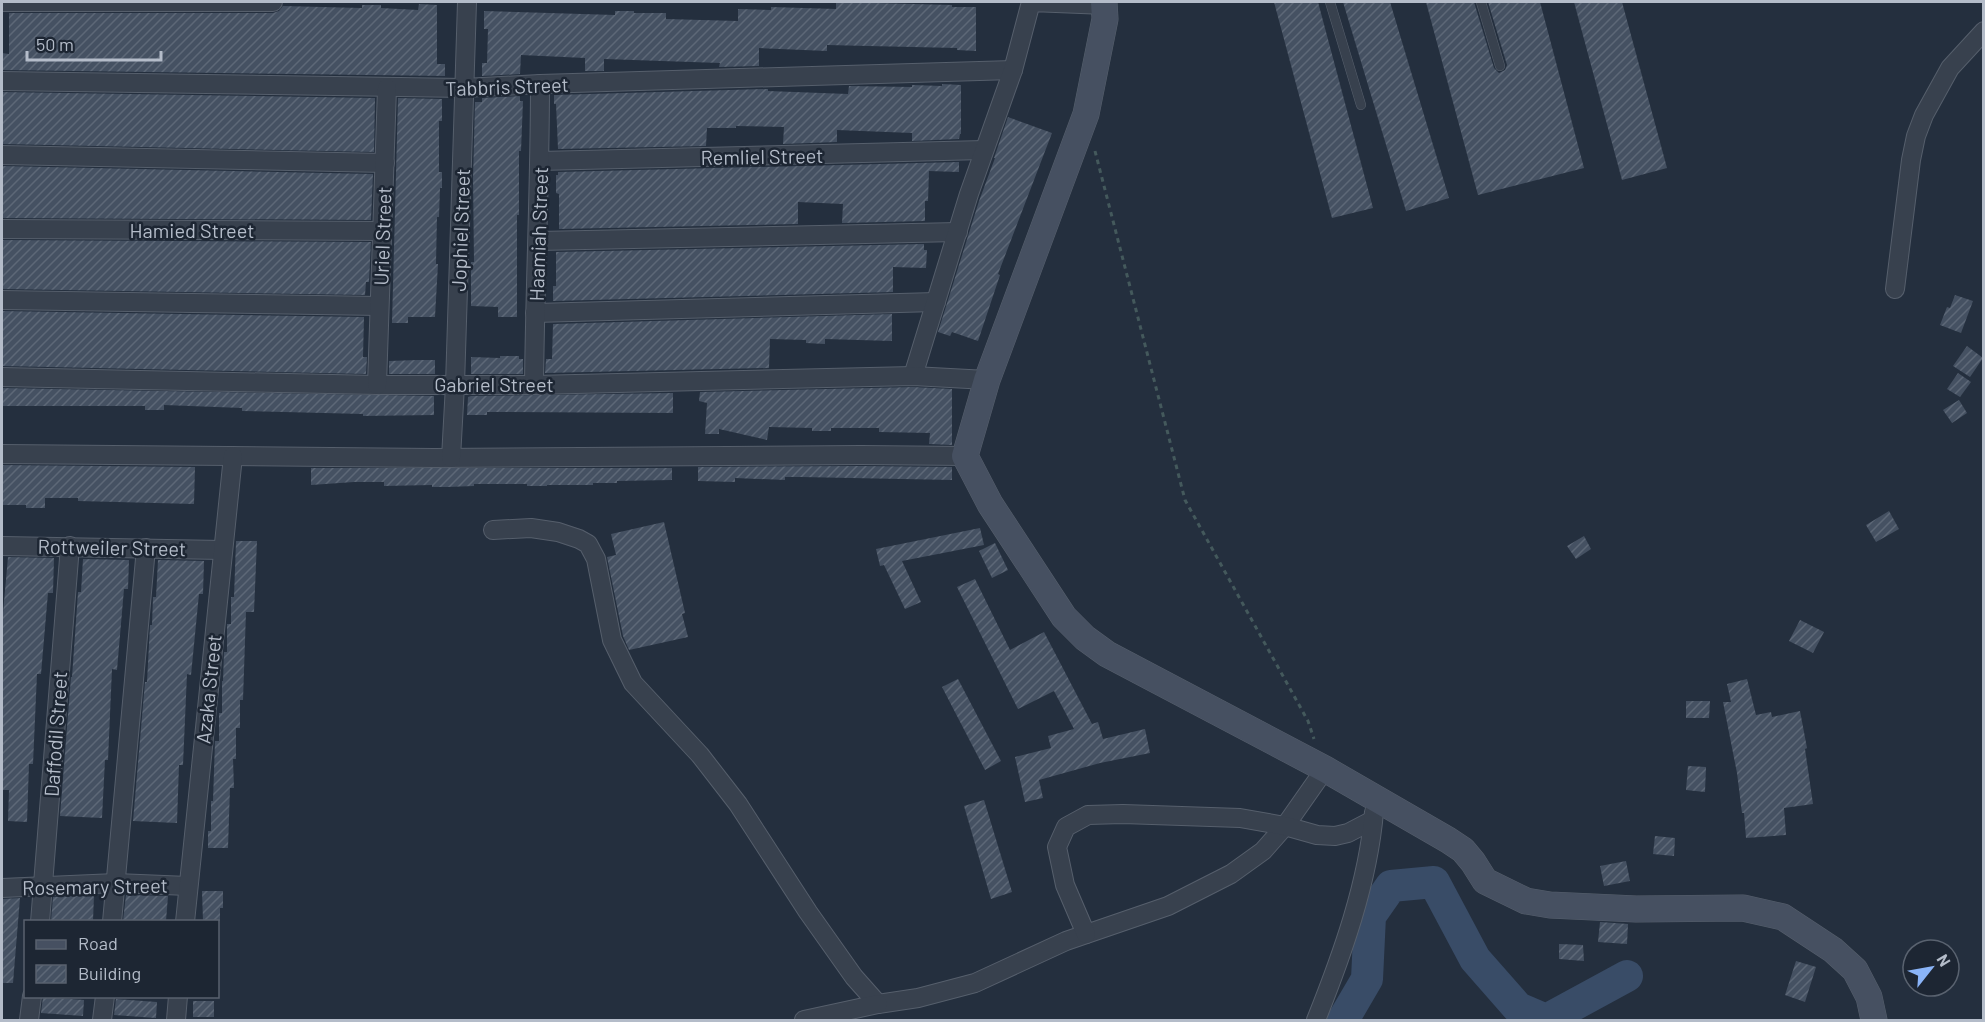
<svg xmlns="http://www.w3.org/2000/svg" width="1985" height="1022" font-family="Barlow,sans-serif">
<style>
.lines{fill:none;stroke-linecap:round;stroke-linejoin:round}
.river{stroke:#394c67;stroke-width:32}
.building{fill:url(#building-hatch)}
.lane-casing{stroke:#565f6c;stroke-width:10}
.street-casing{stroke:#565f6c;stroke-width:20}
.secondary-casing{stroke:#565f6c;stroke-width:27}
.path{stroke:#44595c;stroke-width:3;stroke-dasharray:4.5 4.5;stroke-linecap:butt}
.lane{stroke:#38414e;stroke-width:9}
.street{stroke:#38414e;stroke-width:18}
.secondary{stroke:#465061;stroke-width:26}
.labels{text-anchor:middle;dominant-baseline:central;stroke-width:5;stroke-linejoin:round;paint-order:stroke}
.street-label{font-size:20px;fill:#b4bcc9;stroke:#1d2633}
</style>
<defs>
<pattern id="building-hatch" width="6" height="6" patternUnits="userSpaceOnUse" patternTransform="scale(1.5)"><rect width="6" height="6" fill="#455162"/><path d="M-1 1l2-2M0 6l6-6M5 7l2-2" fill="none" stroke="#5d6877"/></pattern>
</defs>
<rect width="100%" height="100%" fill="#242f3e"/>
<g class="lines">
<polyline class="river" points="1343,1020 1367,979 1370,916 1391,886 1434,882 1475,959 1518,1008 1546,1020 1627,976"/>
</g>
<g class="building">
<polygon points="836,2 952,5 952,7 976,7 976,51 957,50 957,48 868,46 827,45 827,51 759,48 759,66 719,67 720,63 604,59 604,71 585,71 585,58 521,55 520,74 482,76 482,63 487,63 488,29 484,29 484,11 615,15 615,11 634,11 634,13 666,13 666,19 738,21 738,9 771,10 771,7 836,9"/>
<polygon points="1274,2 1318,2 1373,208 1332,218"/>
<polygon points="1343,2 1390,2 1449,198 1406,211"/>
<polygon points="1426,2 1474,2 1494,68 1499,73 1505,70 1507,65 1488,2 1540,2 1584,168 1478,195"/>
<polygon points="1574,2 1622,2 1667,168 1622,180"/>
<polygon points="419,4 437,5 437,64 445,64 445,76 2,70 2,53 9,54 9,13 273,13 279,11 283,6 362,8 362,5 381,5 381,8 418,10"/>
<polygon points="942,84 961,85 961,134 960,134 959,139 912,141 912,133 837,130 837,142 783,144 784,127 736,126 736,128 707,128 706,146 558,149 556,104 554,104 554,95 768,89 768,91 848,94 849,86 912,87 912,85 942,86"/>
<polygon points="2,92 375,98 374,152 2,144"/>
<polygon points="520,96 520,101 523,101 521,151 519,151 519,215 517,215 517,317 498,317 498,307 471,306 471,262 474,262 473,179 475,102 482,102 482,98"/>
<polygon points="398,98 442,99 442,121 439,121 439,172 442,172 442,188 440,188 439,217 437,217 436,264 438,264 435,317 408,317 408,323 392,323"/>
<polygon points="1008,117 1052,133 998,274 1000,275 978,341 952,332 950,336 938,332 979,201 995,158 994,158"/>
<polygon points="959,162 959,172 929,171 928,201 925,201 925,221 842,223 843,204 798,202 798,224 559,229 559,194 556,193 556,175 558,175 558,172"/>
<polygon points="2,166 373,174 371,220 2,218"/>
<polygon points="2,240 371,242 369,282 366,282 365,295 2,289"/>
<polygon points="924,244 924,250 927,250 926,268 893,267 893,292 553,301 553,286 556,286 556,252"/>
<polygon points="1955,295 1973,301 1961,333 1940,325 1947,307 1950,308"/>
<polygon points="2,311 364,317 363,357 367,357 366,374 2,366"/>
<polygon points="892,314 892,341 825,339 825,344 806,343 806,340 770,339 769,368 545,373 546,359 552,359 553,324"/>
<polygon points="1967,346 1983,358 1970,377 1953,366"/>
<polygon points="500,356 519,356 519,359 523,359 523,374 471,374 471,357 500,358"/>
<polygon points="417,360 435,360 435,374 389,374 389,361"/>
<polygon points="1958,373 1971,382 1960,397 1947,389"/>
<polygon points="913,387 952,389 952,445 929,444 930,433 879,432 879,428 831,428 831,431 812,431 812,428 769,427 767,440 719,429 719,434 705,434 707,403 699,401 700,392"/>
<polygon points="2,388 434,396 434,415 363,416 363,414 242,411 242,408 164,405 164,410 145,410 145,406 2,406"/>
<polygon points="673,393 673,413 487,412 487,415 467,415 468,397 471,396"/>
<polygon points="1959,400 1967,413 1952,423 1943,410"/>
<polygon points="3,465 195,467 194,504 78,501 78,498 45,498 45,508 26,508 26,505 2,505"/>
<polygon points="861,466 952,467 952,480 801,477 785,477 785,480 735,478 735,482 698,481 698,467"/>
<polygon points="311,468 672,468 672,480 617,481 617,483 593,483 593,485 547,485 547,486 527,486 527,484 474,484 474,486 448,487 432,487 432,485 384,486 384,482 354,482 311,485"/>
<polygon points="1889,511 1899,529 1876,542 1866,525"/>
<polygon points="664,522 685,613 682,614 688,637 629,650 623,636 607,557 616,555 611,534"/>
<polygon points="980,528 984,545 902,561 921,602 905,609 884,565 880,566 876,549"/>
<polygon points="1584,536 1591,549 1576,559 1567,546"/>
<polygon points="236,541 257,541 254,612 246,612 243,700 240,700 240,728 236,728 236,759 233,759 234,788 230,788 228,848 208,848 208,831 211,831 211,801 213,801 215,741 219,741 219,713 222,713 222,681 223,681 224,652 227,652 227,624 231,624 231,597 234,597"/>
<polygon points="995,543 1008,570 992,578 979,551"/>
<polygon points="8,557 54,558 53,593 48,593 41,674 37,674 33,764 29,764 27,822 8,821 9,790 2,790 2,624"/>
<polygon points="83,559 129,560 128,589 124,589 117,670 112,669 108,760 105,760 102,818 60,816 71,677 72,677 78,592 81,592"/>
<polygon points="158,560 204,561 203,594 199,594 191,675 187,674 183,765 179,765 177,823 133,821 145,682 147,682 150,625 152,625 153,597 156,597"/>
<polygon points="975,579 1010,650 1044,632 1092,724 1098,722 1103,739 1145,729 1150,753 1100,763 1039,780 1043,798 1025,802 1015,757 1051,748 1048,736 1074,729 1054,691 1018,709 957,587"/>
<polygon points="1800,620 1824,632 1813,653 1789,641"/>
<polygon points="958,679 1001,761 985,770 942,687"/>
<polygon points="1747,679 1756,715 1771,712 1772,717 1800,711 1807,748 1805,749 1813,804 1784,808 1786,835 1746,838 1744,813 1742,813 1737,773 1723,702 1731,702 1727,684"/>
<polygon points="1686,701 1710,701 1709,718 1686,718"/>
<polygon points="1688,766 1706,767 1705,792 1686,790"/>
<polygon points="984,800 1012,892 991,899 964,806"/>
<polygon points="1655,836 1675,838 1674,856 1653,854"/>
<polygon points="1626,861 1630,881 1604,886 1600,866"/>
<polygon points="202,891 223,891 223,908 220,908 220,921 203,921"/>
<polygon points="94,895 93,921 51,921 53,897"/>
<polygon points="126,895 168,896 166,921 123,921"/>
<polygon points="20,898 13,983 2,983 2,899"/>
<polygon points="1600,922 1628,924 1627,944 1598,942"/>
<polygon points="1559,944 1583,945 1584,961 1559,959"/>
<polygon points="1796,961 1816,967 1805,1002 1785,995"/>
<polygon points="43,997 84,1000 83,1016 41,1013"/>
<polygon points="116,999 157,1002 156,1018 114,1015"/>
<rect x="193" y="1001" width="21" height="16"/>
</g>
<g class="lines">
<defs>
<g id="lane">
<polyline points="1330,2 1361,105"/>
<polyline points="1481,2 1500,66"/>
</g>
<g id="street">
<polyline points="2,2 273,2"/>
<polyline points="2,81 464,88 540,84 1013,70"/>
<polyline points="2,155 385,163"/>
<polyline points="540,161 984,150"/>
<polyline points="2,229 382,231"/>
<polyline points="538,241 958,232"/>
<polyline points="1895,289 1911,160 1916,136 1924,115 1950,68 1984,31"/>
<polyline points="2,300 379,306"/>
<polyline points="535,313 936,302"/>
<polyline points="913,376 969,194 1013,70 1031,2 1106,5"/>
<polyline points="2,377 377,385 534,385 913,376 987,380"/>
<polyline points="377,385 387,88"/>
<path d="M534 385C535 284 540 184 540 84"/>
<polyline points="2,454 434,458 861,455 965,456"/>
<polyline points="451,458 455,385 467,2"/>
<polyline points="493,530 531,528 558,532 579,539 588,544 596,559 612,640 633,683 700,755 738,804 808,912 854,977 878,1004 918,998 975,983 1066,941 1168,906 1231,874 1263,851 1285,826 1325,769"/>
<polyline points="2,546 222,550"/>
<polyline points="2,888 116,883 188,886"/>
<polyline points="40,922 70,546"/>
<polyline points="112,922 146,548"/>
<polyline points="185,922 233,456"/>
<polyline points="1086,934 1065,885 1057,847 1066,827 1088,815 1123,814 1240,818 1285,826 1317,835 1335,836 1348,833 1373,820"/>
<polyline points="29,1020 32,996"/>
<polyline points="102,1020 105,996"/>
<polyline points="176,1020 178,996"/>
<polyline points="804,1020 878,1004"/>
<path d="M1316 1020C1342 955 1368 883 1374 812"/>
</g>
<polyline id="secondary" points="1104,2 1105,19 1086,114 987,380 965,456 990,504 1064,617 1085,638 1107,654 1325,769 1448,840 1463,850 1473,862 1485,881 1526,901 1550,905 1636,909 1743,908 1783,917 1833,950 1855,970 1869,997 1874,1020"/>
</defs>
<use href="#lane" class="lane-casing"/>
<use href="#street" class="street-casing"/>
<use href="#secondary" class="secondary-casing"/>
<polyline class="path" points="1095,151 1185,500 1308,721 1314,739"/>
<use href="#lane" class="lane"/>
<use href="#street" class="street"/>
<use href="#secondary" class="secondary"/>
</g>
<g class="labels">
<g class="street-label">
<text transform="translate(507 86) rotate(-2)">Tabbris Street</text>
<text transform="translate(762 156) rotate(-1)">Remliel Street</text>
<text x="192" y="230">Hamied Street</text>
<text transform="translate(460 230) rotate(-88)">Jophiel Street</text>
<text transform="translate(538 234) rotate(-88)">Haamiah Street</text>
<text transform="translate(382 236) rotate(-88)">Uriel Street</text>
<text x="494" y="384">Gabriel Street</text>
<text transform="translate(112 547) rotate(1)">Rottweiler Street</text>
<text transform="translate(208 689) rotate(-84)">Azaka Street</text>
<text transform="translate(55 734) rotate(-86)">Daffodil Street</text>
<text transform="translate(95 886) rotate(-1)">Rosemary Street</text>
</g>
</g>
<rect width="1985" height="1022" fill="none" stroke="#b4bcc9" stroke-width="6"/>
<rect x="24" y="920" width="195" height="78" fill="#1d2633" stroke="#59626f" stroke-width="1.5"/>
<rect x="36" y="940" width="30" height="9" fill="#465061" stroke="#59626f" stroke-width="1.5"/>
<text x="78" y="950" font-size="18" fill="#b4bcc9">Road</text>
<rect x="36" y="965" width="30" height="18" fill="url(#building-hatch)" stroke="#59626f" stroke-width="1.5"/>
<text x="78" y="980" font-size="18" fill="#b4bcc9">Building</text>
<g transform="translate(1931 968) rotate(59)"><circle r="28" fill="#1d2633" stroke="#59626f" stroke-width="1.5"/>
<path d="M0-4.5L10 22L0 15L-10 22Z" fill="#8ab4f8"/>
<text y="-9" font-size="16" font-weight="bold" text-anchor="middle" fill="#b4bcc9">N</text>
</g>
<path d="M27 51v9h134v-9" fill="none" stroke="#b4bcc9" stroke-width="3"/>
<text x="36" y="51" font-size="18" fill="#b4bcc9" stroke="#1d2633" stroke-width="4.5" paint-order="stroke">50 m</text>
</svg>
